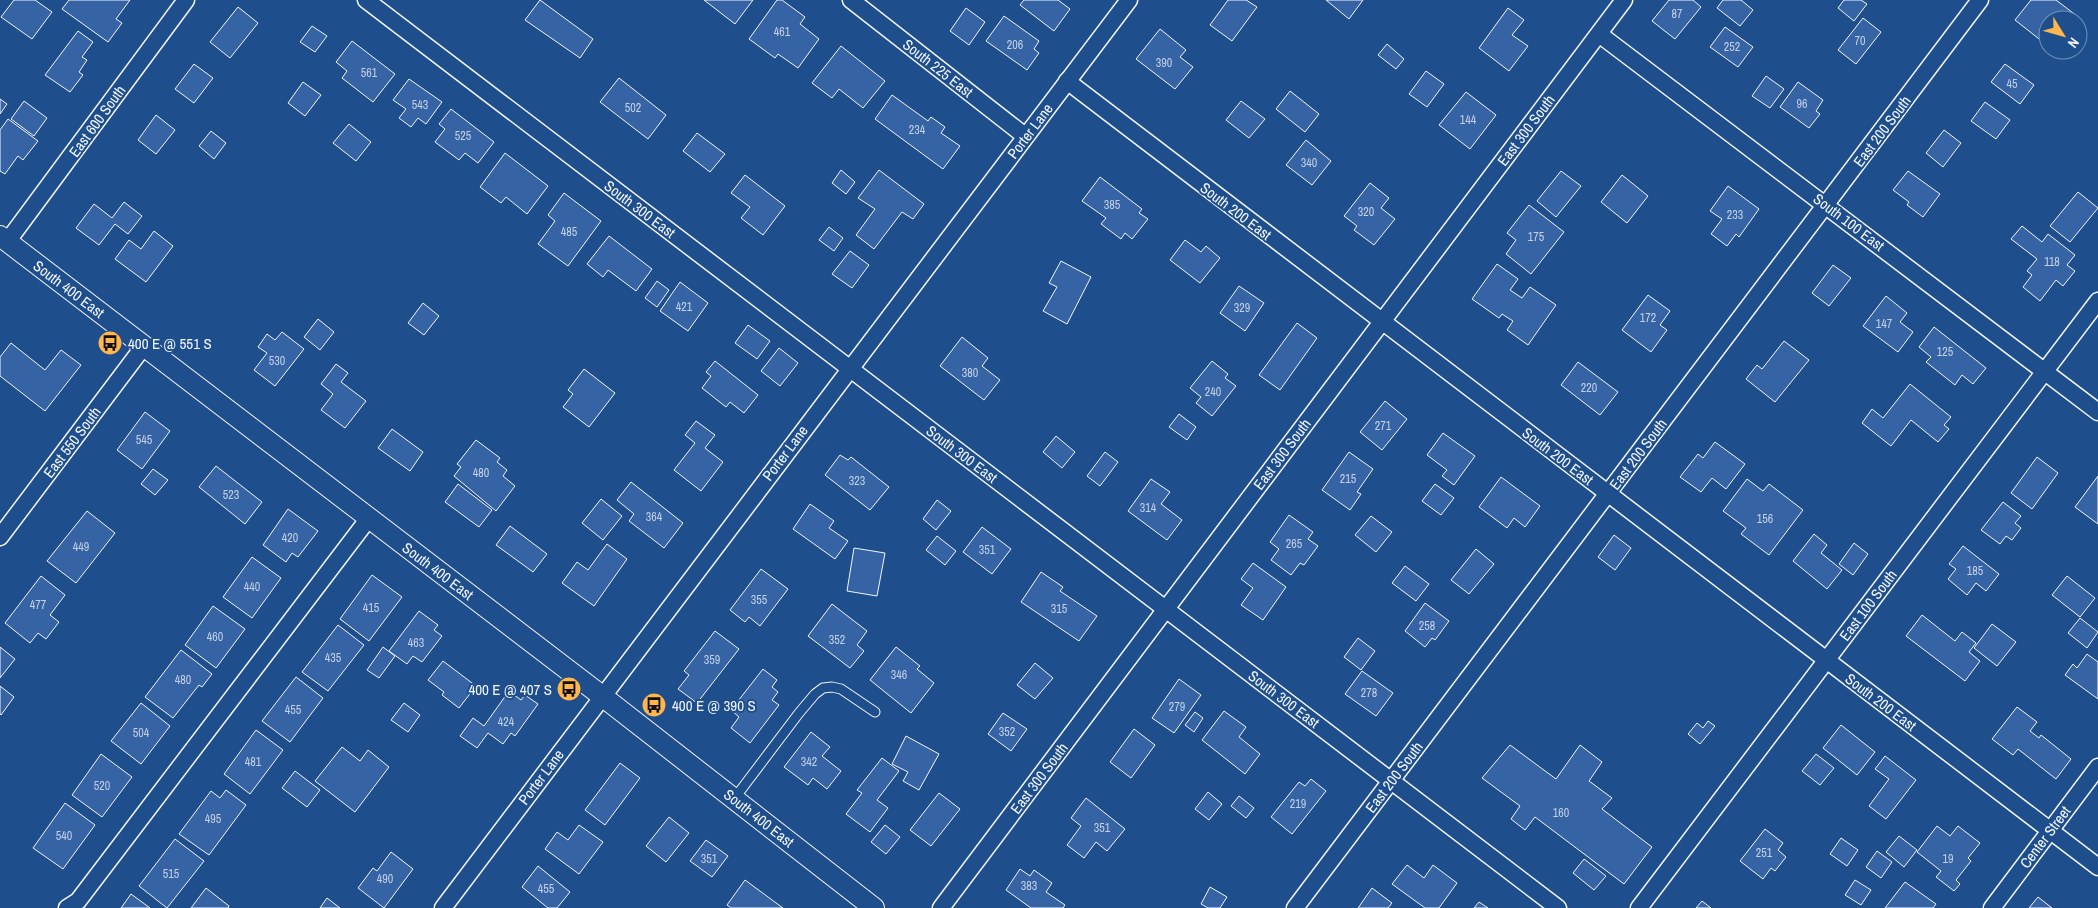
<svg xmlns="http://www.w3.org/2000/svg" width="2098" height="908" font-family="'Archivo Narrow',sans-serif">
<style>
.building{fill:#3563a3;stroke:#f2f6ff}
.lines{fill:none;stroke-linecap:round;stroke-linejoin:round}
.service-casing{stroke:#f2f6ff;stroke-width:11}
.minor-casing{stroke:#f2f6ff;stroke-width:19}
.tertiary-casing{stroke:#f2f6ff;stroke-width:22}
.service{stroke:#1f4e8c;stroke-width:9}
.minor{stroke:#1f4e8c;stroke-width:16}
.tertiary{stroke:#1f4e8c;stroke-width:20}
.labels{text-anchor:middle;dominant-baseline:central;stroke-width:4;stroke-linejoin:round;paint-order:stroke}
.number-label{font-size:12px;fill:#c3d1e8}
.street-label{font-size:15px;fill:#f2f6ff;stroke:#1f4e8c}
.poi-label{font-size:15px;fill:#f2f6ff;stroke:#1f4e8c;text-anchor:start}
</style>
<rect width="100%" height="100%" fill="#1f4e8c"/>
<g class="building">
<polygon points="14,0 35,0 52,12 32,39 1,17"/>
<polygon points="69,0 130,0 116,19 122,23 108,42 62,9"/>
<polygon points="540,0 593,39 580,58 525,20"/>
<polygon points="704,0 753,0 735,24"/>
<polygon points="777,0 782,0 805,17 800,24 819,39 798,68 778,54 775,58 749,39"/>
<polygon points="1024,0 1058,0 1070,9 1054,31 1020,5"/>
<polygon points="1228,0 1246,0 1257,7 1232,41 1210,25"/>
<polygon points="1326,0 1363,0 1349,19"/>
<polygon points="1669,0 1693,0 1701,7 1675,39 1652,21"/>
<polygon points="1723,0 1741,0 1753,10 1740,26 1717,8"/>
<polygon points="1844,0 1861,0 1867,4 1854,21 1838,8"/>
<polygon points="2031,0 2056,0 2077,16 2074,20 2048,20 2048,46 2015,20"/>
<polygon points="238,7 258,23 230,58 210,42"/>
<polygon points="966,8 985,22 969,45 950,31"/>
<polygon points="1508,8 1524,20 1512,35 1528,46 1509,71 1479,48"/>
<polygon points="1004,16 1039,41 1034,49 1039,53 1027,70 986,41"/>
<polygon points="1863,18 1881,32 1856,64 1838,50"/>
<polygon points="312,26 327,36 315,52 300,42"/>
<polygon points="1725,27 1753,47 1738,67 1710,47"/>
<polygon points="1160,29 1186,50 1180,57 1193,67 1175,89 1136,59"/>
<polygon points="78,31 93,42 82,57 87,60 79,72 83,75 70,92 45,75"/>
<polygon points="352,41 395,74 373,102 342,78 347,71 336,62"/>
<polygon points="1387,44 1404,59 1396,69 1378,55"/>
<polygon points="841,46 885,81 863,108 839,89 832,98 812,83"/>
<polygon points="194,64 213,78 194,103 175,89"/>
<polygon points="2005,64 2034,85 2020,104 1991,82"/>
<polygon points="1426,71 1444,84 1427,107 1409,94"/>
<polygon points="1766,76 1784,89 1770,108 1752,96"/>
<polygon points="619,78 666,115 648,139 600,102"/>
<polygon points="409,79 442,102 426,124 418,118 411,127 399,118 406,109 393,100"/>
<polygon points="303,82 321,95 305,116 288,103"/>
<polygon points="1798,82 1823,100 1816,111 1820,114 1809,128 1780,107"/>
<polygon points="1290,91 1319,114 1305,132 1276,109"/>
<polygon points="1466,92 1496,115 1470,149 1439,125"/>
<polygon points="892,95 928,121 931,117 945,127 941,133 960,146 943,169 875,119"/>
<polygon points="0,99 7,104 0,114"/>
<polygon points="24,101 47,118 34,136 11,119"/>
<polygon points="1241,101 1265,119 1249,138 1226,120"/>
<polygon points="1985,102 2010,120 1996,139 1971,121"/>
<polygon points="451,109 494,142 478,163 465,153 459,160 435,142 445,129 439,124"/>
<polygon points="156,115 175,130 156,154 138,140"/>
<polygon points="8,119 38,141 23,160 18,156 5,174 0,171 0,130"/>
<polygon points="349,124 371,142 356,161 333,143"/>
<polygon points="1944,130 1961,143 1943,167 1926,153"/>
<polygon points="211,131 226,143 214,159 199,146"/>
<polygon points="697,133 725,154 710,172 683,151"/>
<polygon points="1306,140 1331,161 1312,185 1286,165"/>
<polygon points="505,153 548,186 527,214 506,197 501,203 480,187"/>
<polygon points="841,170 855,182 846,194 832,183"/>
<polygon points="879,170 924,204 913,219 902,212 874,249 856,235 875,209 858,198"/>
<polygon points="1561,171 1581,186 1556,217 1537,201"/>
<polygon points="1908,171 1940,194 1923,217 1907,205 1909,202 1893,190"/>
<polygon points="745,175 785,206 763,235 741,218 750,207 731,193"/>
<polygon points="1622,175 1648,196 1627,223 1601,202"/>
<polygon points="1100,177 1142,209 1139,213 1148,219 1132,239 1125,233 1121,239 1101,224 1106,218 1082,201"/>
<polygon points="1370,183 1389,198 1381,208 1395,219 1374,245 1354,230 1357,226 1344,216"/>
<polygon points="1728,186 1759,209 1739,237 1736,234 1727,246 1711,234 1722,219 1710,211"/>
<polygon points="2078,192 2098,208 2070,242 2050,226"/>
<polygon points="564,193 601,221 568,266 538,244 555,221 548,215"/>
<polygon points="124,202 142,216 128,234 115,224 99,245 76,228 94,204 112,218"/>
<polygon points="1529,205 1564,232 1531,274 1506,254 1516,240 1507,233"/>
<polygon points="2022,226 2042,242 2048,234 2075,255 2067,265 2075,271 2063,286 2056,280 2040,301 2023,287 2032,275 2027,271 2037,259 2011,239"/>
<polygon points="829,227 843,238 834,251 819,240"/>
<polygon points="154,231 173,246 146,282 115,259 129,240 141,249"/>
<polygon points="609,236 652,269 636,291 608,270 603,277 587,264"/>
<polygon points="1185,240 1201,252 1206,246 1220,258 1200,283 1170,260"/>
<polygon points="850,251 869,265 852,288 832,274"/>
<polygon points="1061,261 1091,277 1067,324 1043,311 1057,287 1049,283"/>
<polygon points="1497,264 1518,279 1510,290 1522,298 1530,287 1556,305 1528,345 1507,330 1513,321 1502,314 1499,318 1472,299"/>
<polygon points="1833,265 1851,278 1829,306 1812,293"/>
<polygon points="657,281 669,290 657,307 645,298"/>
<polygon points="680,282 708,303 688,331 660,311"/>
<polygon points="1239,286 1264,303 1245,331 1220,313"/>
<polygon points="1648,295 1670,311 1660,325 1667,330 1651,352 1622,330"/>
<polygon points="1886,296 1907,313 1900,322 1913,332 1898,352 1863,326"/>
<polygon points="423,303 439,316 424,335 408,323"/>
<polygon points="318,319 334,332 320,350 304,337"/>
<polygon points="1297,323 1317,338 1280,390 1259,375"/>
<polygon points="748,325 770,341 757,359 735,343"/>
<polygon points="1934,327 1986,368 1973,384 1962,375 1955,385 1926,362 1931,357 1919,347"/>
<polygon points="282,332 304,349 275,386 254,370 267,353 258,347 267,334 275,340"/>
<polygon points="962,337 988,358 982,366 1000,380 984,400 940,366"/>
<polygon points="1784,341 1809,360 1775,402 1746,379 1757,365 1762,369"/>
<polygon points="11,343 45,370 61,350 81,365 45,411 0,376 0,357"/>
<polygon points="779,348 798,363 780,386 761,371"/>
<polygon points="715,361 758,395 744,413 730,402 726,407 702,388 711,376 706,372"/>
<polygon points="1212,361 1228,374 1225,378 1236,386 1212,416 1196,403 1201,397 1190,388"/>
<polygon points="1578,362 1618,392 1600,415 1561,385"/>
<polygon points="336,364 348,373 341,382 366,401 345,428 321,410 333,394 321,384"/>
<polygon points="584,369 615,393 589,427 563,407 573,394 568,390"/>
<polygon points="1910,384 1951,417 1944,425 1949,429 1938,442 1911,420 1891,446 1862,423 1872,409 1883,418"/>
<polygon points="1385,401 1407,419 1382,450 1360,432"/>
<polygon points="145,412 170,431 142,469 117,450"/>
<polygon points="1179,414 1196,427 1187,440 1169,427"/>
<polygon points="696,421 715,435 705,448 723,462 701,491 674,470 695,443 685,435"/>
<polygon points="392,429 423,452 410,471 378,448"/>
<polygon points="1443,433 1475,456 1454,485 1442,476 1447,470 1427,455"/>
<polygon points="1056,436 1075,452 1062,468 1043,452"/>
<polygon points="476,440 500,458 497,462 507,470 503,476 515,486 496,511 454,476 461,467 457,464"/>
<polygon points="1715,442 1745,464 1726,489 1712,478 1701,492 1680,477 1698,454 1703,458"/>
<polygon points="1105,452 1118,462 1100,486 1087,476"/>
<polygon points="1349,452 1373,469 1357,492 1361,494 1350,510 1322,490"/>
<polygon points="840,455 848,460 851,457 889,487 870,510 825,475"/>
<polygon points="2037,457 2058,473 2032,509 2011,493"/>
<polygon points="216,466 262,502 245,524 199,487"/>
<polygon points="153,469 168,480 155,495 141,484"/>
<polygon points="2098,476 2098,524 2075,507"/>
<polygon points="1501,477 1540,506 1525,527 1514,518 1507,528 1479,507"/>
<polygon points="1151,479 1170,492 1161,504 1182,520 1167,540 1128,511"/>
<polygon points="1747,479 1763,491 1769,484 1803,510 1769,555 1741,534 1746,528 1723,511"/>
<polygon points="631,482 683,523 664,548 629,521 634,514 617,500"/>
<polygon points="458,484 492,510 479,527 445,502"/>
<polygon points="1435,484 1454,498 1441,515 1422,501"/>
<polygon points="601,499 622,516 603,540 582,523"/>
<polygon points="937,500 951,511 936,530 923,519"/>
<polygon points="2003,502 2021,516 2015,523 2021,528 2012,540 2006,536 2000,544 1981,530"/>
<polygon points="810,504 834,521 829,528 848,541 835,559 793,529"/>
<polygon points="288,509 318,531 298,557 292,553 286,562 263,545"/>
<polygon points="87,511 115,533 76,583 47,561"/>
<polygon points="1289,515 1313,532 1308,539 1318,546 1304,565 1300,563 1291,575 1271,560 1279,549 1270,542"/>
<polygon points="1371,516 1392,532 1376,552 1355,535"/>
<polygon points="510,526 547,554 533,572 496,545"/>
<polygon points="982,527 1011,549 992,574 963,552"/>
<polygon points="1814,534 1827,545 1821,553 1842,570 1827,589 1793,561"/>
<polygon points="1614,535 1631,548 1615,570 1598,557"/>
<polygon points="937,536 956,551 945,565 926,550"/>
<polygon points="1854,543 1868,554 1853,575 1839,564"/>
<polygon points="607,544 627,559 594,606 562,583 577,562 588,570"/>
<polygon points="1963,546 1999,574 1986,591 1976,583 1967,595 1948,579 1956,569 1949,564"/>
<polygon points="854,548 885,553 877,596 847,591"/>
<polygon points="1476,549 1494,564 1469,594 1451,580"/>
<polygon points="252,557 281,578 252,618 223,597"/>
<polygon points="1253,563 1286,587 1263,620 1241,605 1253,588 1241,579"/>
<polygon points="1405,566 1429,584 1416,601 1392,583"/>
<polygon points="761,569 788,589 760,626 749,617 745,622 730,610"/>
<polygon points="1041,572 1063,587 1060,591 1097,616 1079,641 1021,602"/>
<polygon points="372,575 402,597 369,641 340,619"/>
<polygon points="41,576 65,595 50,615 59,622 46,639 38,633 30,643 5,623"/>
<polygon points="2067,576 2095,598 2080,617 2052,595"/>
<polygon points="1425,603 1449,621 1435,640 1432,638 1425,647 1405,631"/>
<polygon points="832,604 867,631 857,645 864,651 850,668 808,636"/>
<polygon points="213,606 245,629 216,668 185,645"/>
<polygon points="419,611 438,625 434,630 442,636 422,662 413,656 407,664 389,651"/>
<polygon points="1922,615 1955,641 1962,632 1976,643 1969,652 1980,661 1965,681 1906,636"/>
<polygon points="2080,618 2098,632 2087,648 2068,633"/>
<polygon points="1992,624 2016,642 1997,666 1974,648"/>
<polygon points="338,625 364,645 328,691 302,672"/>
<polygon points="715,631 739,649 697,703 678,689 689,675 684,671"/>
<polygon points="1358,638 1375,651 1361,670 1344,657"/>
<polygon points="0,647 15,659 0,678"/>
<polygon points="383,647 395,656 379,678 367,670"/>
<polygon points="896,647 920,666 917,669 934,683 911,713 870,680"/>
<polygon points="181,650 212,674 202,687 199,685 173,718 145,697"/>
<polygon points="2087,654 2098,662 2098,699 2065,675 2073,664 2077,668"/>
<polygon points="443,661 476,686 459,708 442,695 444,692 428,680"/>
<polygon points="1035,663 1053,678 1035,699 1017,685"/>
<polygon points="763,669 777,680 772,687 778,692 772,700 779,705 750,743 731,728 739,717 731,710"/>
<polygon points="1362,671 1393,693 1376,716 1345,694"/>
<polygon points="296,677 323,698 290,742 262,721"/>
<polygon points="1179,679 1201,695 1174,733 1152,718"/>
<polygon points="0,686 14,697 1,715 0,714"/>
<polygon points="509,691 521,700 525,695 538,704 515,736 511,733 503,744 488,733 477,748 460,736 473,718 484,726"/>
<polygon points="141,703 170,726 141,764 111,741"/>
<polygon points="404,703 420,715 408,732 391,720"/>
<polygon points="2017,707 2037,722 2030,731 2039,738 2041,735 2071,759 2056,779 2018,749 2013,755 1992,739"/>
<polygon points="1224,711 1246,727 1239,737 1260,754 1245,774 1202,740"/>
<polygon points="1195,712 1203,718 1194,732 1185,725"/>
<polygon points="1003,713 1027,729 1011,751 988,734"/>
<polygon points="1708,721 1715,726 1700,744 1688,734 1697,723 1703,728"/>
<polygon points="1841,725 1875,752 1857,775 1823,748"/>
<polygon points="1134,729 1155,745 1131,778 1110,762"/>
<polygon points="256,730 283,750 250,794 224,774"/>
<polygon points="811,732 830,747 822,756 841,771 827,789 813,778 808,785 784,767"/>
<polygon points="906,736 939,754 919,790 903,781 908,772 892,764"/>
<polygon points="1510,745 1556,779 1580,745 1602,762 1589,781 1612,798 1602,809 1652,847 1624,884 1535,817 1525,830 1511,819 1520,806 1482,778"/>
<polygon points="342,747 360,761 368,750 389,767 355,812 315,781"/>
<polygon points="101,754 132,777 102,817 72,795"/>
<polygon points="1816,754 1834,768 1820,785 1802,771"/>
<polygon points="1885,756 1916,780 1886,819 1869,806 1889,779 1875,769"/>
<polygon points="882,758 899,771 877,800 888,808 870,832 846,814 862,793 857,790"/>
<polygon points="620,763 640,778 605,825 585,810"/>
<polygon points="295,771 320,790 307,807 282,788"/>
<polygon points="1311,779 1326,791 1292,834 1271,817 1299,782 1305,786"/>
<polygon points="226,790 246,805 209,855 179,834 211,791 220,798"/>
<polygon points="1208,792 1222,804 1209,820 1195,809"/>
<polygon points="939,793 960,809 931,846 910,830"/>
<polygon points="1239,796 1254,808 1246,818 1231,806"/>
<polygon points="1086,798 1125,829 1107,851 1096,842 1084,858 1067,845 1081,826 1071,818"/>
<polygon points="65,803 95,825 63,869 33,848"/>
<polygon points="669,817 689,833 666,862 646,846"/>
<polygon points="579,825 603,842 579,874 545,849 557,832 568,840"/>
<polygon points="885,825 900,837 886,854 871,842"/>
<polygon points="1937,826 1950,836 1958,826 1980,843 1968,858 1971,861 1956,880 1960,884 1954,891 1936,877 1941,871 1917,852"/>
<polygon points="1765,829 1783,843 1778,850 1786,857 1775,871 1771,868 1763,879 1740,861"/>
<polygon points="1899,836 1917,850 1904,867 1886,852"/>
<polygon points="1841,838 1858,850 1847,866 1830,854"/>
<polygon points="175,839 204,861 167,908 139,886"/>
<polygon points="706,840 728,856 712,877 690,861"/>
<polygon points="1877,851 1892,862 1881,878 1866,867"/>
<polygon points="391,852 413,869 384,908 358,888 373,868 377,871"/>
<polygon points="1584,859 1606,876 1594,890 1573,873"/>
<polygon points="1407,865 1424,878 1433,865 1457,883 1439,908 1425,908 1392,884"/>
<polygon points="538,866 570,892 557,908 548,908 522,887"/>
<polygon points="1020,869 1030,876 1034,870 1052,883 1046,892 1065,905 1063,908 1031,908 1006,890"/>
<polygon points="745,880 783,908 731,908 727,905"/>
<polygon points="1855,880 1871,890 1861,905 1845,895"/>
<polygon points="1905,882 1936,904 1933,908 1885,908"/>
<polygon points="1210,887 1227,897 1220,908 1208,908 1201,904"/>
<polygon points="206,888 229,906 228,908 191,908"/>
<polygon points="1372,888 1392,903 1388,908 1358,908"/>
<polygon points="131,894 150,908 121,908"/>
<polygon points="2038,897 2052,908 2029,908"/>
<polygon points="327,898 340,908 320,908"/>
<polygon points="1702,901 1711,908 1696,908"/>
<polygon points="1479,902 1488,908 1474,908"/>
</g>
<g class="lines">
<defs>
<polyline id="service" points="734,799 799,713 815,694 823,688 832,687 841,689 875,712"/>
<g id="minor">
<polyline points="366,0 1558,908"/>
<polyline points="851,0 1025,136"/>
<polyline points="1599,34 2098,412"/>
<polyline points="1067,81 2098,867"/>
<polyline points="7,242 186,0"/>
<polyline points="0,537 144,346"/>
<polyline points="67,908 78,901 369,518"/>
<polyline points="443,908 1129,0"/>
<polyline points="941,908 1624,0"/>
<polyline points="1295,908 1980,0"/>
<polyline points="1639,908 2098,301"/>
<polyline points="1992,908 2098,767"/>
</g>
<polyline id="tertiary" points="0,236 602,696 874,908"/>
</defs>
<use href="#service" class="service-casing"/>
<use href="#minor" class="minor-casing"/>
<use href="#tertiary" class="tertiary-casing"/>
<use href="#service" class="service"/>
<use href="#minor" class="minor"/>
<use href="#tertiary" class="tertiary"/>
</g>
<defs>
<symbol id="bus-disc" viewBox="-11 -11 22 22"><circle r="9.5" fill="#ffb74d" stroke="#1f4e8c"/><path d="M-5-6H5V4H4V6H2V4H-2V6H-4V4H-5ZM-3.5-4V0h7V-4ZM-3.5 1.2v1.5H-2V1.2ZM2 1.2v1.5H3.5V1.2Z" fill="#111"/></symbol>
</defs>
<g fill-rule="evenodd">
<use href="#bus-disc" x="96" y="329" width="28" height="28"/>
<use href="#bus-disc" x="555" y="675" width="28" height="28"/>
<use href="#bus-disc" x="640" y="691" width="28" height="28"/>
</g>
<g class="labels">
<g class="number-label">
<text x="1677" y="14">87</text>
<text x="782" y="32">461</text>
<text x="1860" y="41">70</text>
<text x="1015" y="45">206</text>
<text x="1732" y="47">252</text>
<text x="1164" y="63">390</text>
<text x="369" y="73">561</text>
<text x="2012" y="84">45</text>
<text x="1802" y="104">96</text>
<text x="420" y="105">543</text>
<text x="633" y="108">502</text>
<text x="1468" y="120">144</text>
<text x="917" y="130">234</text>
<text x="463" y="136">525</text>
<text x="1309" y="163">340</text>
<text x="1112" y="205">385</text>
<text x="1366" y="212">320</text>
<text x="1735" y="215">233</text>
<text x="569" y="232">485</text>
<text x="1536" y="237">175</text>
<text x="2052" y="262">118</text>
<text x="684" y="307">421</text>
<text x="1242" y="308">329</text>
<text x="1648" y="318">172</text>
<text x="1884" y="324">147</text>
<text x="1945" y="352">125</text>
<text x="277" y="361">530</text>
<text x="970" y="373">380</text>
<text x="1589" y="388">220</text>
<text x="1213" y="392">240</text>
<text x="1383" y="426">271</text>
<text x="144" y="440">545</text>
<text x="481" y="473">480</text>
<text x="1348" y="479">215</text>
<text x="857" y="481">323</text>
<text x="231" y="495">523</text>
<text x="1148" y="508">314</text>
<text x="654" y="517">364</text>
<text x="1765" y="519">156</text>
<text x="290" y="538">420</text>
<text x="1294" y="544">265</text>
<text x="81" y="547">449</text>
<text x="987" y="550">351</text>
<text x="1975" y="571">185</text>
<text x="252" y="587">440</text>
<text x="759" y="600">355</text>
<text x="38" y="605">477</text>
<text x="371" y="608">415</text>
<text x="1059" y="609">315</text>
<text x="1427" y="626">258</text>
<text x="215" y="637">460</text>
<text x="837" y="640">352</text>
<text x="416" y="643">463</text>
<text x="333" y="658">435</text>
<text x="712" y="660">359</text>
<text x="899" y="675">346</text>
<text x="183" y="680">480</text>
<text x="1369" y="693">278</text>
<text x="1177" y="707">279</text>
<text x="293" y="710">455</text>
<text x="506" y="722">424</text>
<text x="1007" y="732">352</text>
<text x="141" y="733">504</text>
<text x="253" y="762">481</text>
<text x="809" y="762">342</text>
<text x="102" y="786">520</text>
<text x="1298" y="804">219</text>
<text x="1561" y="813">160</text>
<text x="213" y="819">495</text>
<text x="1102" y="828">351</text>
<text x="64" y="836">540</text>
<text x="1764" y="853">251</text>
<text x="709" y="859">351</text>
<text x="1948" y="859">19</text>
<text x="171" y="874">515</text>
<text x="385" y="879">490</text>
<text x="1029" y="886">383</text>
<text x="546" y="889">455</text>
</g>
<g class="street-label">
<text transform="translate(938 68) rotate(38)">South 225 East</text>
<text transform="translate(97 121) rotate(-54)">East 600 South</text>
<text transform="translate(1526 130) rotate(-53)">East 300 South</text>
<text transform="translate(1030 131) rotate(-53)">Porter Lane</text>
<text transform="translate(1882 131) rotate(-53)">East 200 South</text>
<text transform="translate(640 209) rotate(37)">South 300 East</text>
<text transform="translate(1236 211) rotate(37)">South 200 East</text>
<text transform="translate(1849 222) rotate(37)">South 100 East</text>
<text transform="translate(69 289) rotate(37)">South 400 East</text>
<text transform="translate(72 442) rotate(-53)">East 550 South</text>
<text transform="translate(785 453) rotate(-53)">Porter Lane</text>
<text transform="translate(962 454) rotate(37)">South 300 East</text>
<text transform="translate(1282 454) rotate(-53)">East 300 South</text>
<text transform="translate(1638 454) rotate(-53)">East 200 South</text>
<text transform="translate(1558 456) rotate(37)">South 200 East</text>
<text transform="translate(438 571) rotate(37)">South 400 East</text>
<text transform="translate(1868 605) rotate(-53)">East 100 South</text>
<text transform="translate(1284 699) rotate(37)">South 300 East</text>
<text transform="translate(1881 702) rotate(37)">South 200 East</text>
<text transform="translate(541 777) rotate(-53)">Porter Lane</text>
<text transform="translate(1394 777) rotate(-53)">East 200 South</text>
<text transform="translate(1039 778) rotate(-53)">East 300 South</text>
<text transform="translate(759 818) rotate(38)">South 400 East</text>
<text transform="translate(2045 837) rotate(-53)">Center Street</text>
</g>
<g class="poi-label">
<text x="128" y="343">400 E @ 551 S</text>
<text x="552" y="689" text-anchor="end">400 E @ 407 S</text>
<text x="672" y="705">400 E @ 390 S</text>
</g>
</g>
<g transform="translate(2063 35) rotate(127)"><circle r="24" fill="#1f4e8c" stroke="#7391ba"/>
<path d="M0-4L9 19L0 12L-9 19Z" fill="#ffb74d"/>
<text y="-8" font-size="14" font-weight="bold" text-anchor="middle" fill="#f2f6ff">N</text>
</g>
</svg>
